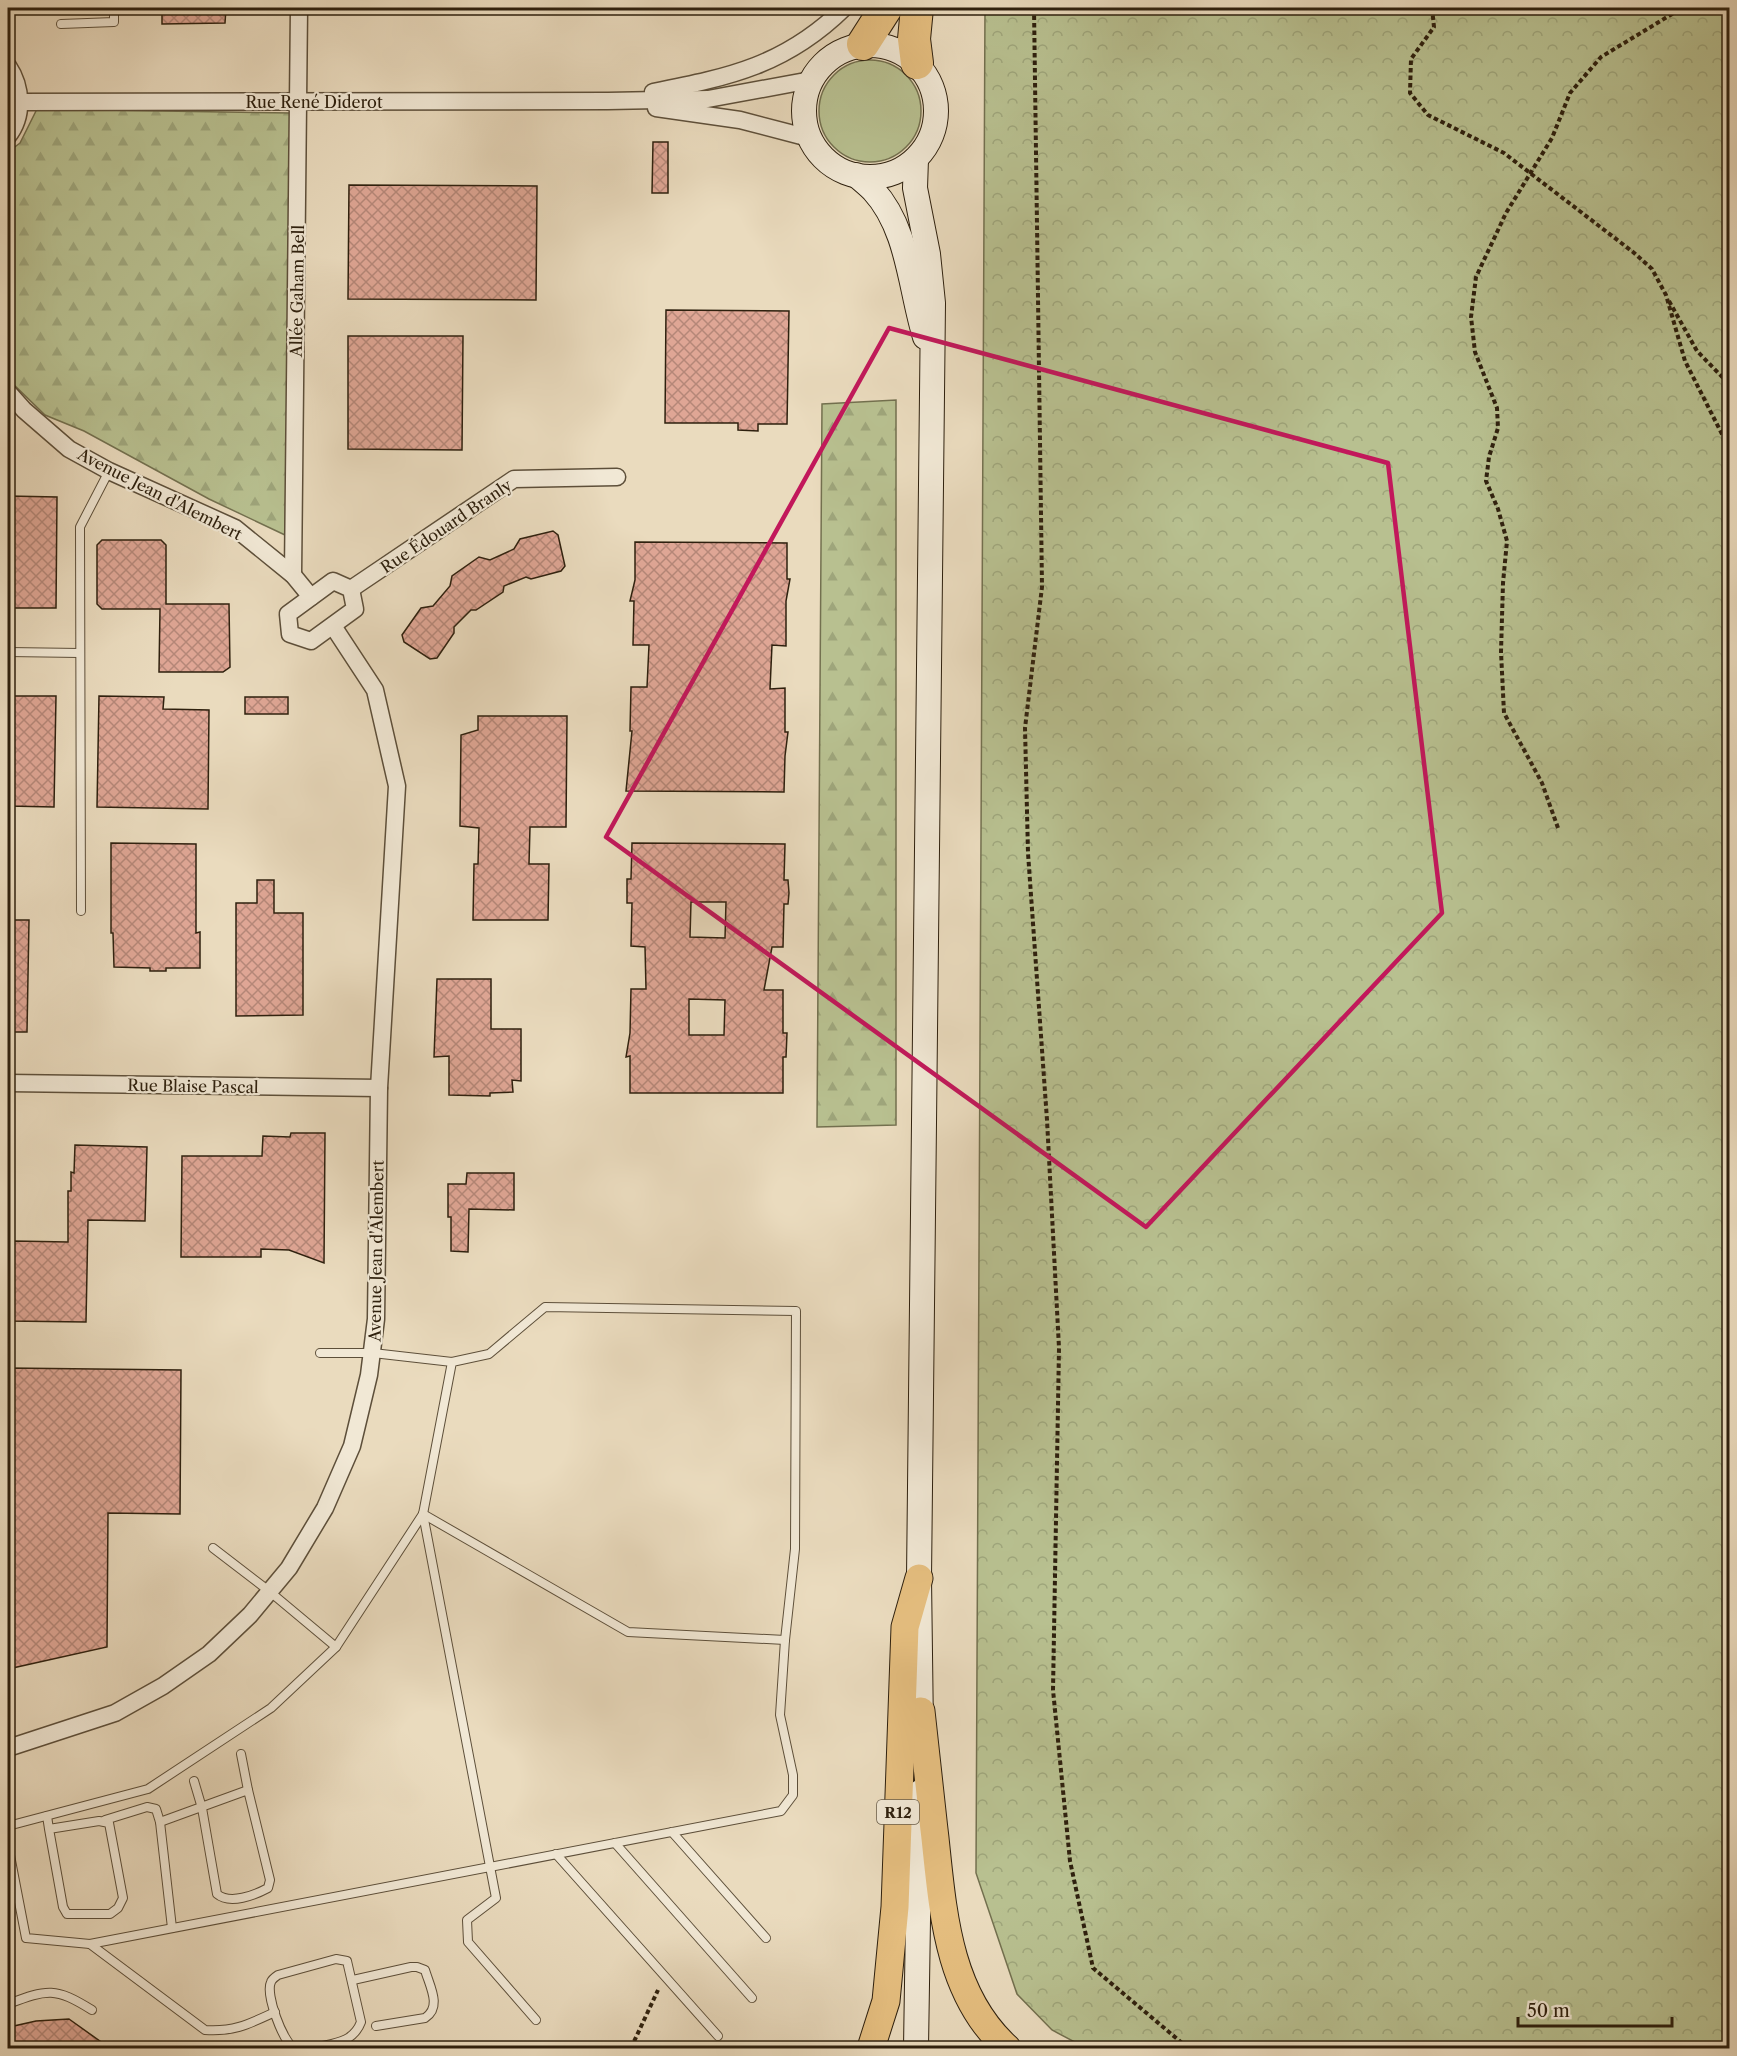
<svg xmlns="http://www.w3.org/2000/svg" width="1737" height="2056" font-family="'Libre Caslon Text',serif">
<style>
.green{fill:#b8c090;stroke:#73704f;stroke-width:1.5}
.forest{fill:url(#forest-firs);stroke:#73704f;stroke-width:1.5}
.park{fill:url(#park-crowns);stroke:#73704f;stroke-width:1.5}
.building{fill:url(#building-cross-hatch);stroke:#2e200e;stroke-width:1.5;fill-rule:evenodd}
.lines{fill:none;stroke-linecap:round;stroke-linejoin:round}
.lane-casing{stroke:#5d4f3a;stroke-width:10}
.street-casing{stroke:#5d4f3a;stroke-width:19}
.secondary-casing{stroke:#2e200e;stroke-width:26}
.primary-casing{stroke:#2e200e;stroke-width:29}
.highway-casing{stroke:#2e200e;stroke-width:34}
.path{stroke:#2e200e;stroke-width:4;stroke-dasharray:4.5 3;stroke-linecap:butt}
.lane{stroke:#f1e8d5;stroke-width:8}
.street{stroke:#f1e8d5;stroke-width:16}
.secondary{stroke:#f1e8d5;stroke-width:24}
.primary{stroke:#e5be7f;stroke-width:27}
.highway{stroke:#e5be7f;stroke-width:32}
.marked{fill:none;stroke:#c2185b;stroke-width:4.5;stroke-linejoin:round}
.labels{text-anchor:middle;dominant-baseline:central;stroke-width:4.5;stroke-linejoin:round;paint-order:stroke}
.shield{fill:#f1e8d5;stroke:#685c4a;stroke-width:1.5}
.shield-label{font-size:15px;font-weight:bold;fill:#2e200e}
.street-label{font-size:16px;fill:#2e200e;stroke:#f1e8d5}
</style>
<defs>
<pattern id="forest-firs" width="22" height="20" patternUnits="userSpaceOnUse" patternTransform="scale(1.5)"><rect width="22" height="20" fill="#b8c090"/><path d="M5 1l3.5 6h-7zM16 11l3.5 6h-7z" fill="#9ea57b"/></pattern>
<pattern id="park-crowns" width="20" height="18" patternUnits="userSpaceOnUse" patternTransform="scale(1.5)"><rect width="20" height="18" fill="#b8c090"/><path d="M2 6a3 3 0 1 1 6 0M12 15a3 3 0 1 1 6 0" fill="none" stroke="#9ea57b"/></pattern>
<pattern id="building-cross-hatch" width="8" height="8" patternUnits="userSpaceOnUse" patternTransform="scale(1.5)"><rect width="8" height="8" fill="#dfa695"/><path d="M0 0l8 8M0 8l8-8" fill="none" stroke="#b58778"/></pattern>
</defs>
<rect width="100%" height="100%" fill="#eadbbe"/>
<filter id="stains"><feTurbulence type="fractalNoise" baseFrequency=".00333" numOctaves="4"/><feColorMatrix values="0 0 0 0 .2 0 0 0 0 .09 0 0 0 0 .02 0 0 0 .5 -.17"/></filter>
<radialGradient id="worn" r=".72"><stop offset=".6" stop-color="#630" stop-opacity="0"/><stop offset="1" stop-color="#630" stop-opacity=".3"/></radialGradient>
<circle class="green" cx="870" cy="111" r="51"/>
<g class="forest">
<polygon points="37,109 292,113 285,535 209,499 84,431 45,415 8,379 8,152 20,143"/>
<polygon points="896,400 896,1125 817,1127 822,404"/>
</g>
<polygon class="park" points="985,8 1729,8 1729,2048 1086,2048 1052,2030 1017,1994 976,1873"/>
<g class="building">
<polygon points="162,8 226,8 225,23 162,24"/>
<polygon points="653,142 668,142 668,193 652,193"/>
<polygon points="349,185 537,186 536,300 348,299"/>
<polygon points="666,310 789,311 787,424 758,424 758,431 738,430 738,423 665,423"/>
<polygon points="348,336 463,336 462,450 348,449"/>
<polygon points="8,496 57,497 56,608 8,608"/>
<polygon points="553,531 558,535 565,566 561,571 531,579 526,577 504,586 503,592 476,610 471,610 454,627 454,633 437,658 430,659 404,642 402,635 421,608 433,606 450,586 452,576 479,557 490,560 514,549 520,539"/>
<polygon points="102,540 161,540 166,545 166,604 229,604 230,667 223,672 159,672 160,609 102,609 97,604 97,545"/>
<polygon points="635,542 787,543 787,579 790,579 786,601 786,646 772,645 770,689 785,688 785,732 788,732 785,756 784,792 626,791 632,731 630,731 631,687 647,687 649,645 633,645 634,601 630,601 635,580"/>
<polygon points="8,696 56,696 54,807 8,806"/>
<polygon points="99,696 164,697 163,709 209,710 208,809 97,807"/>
<rect x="245" y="697" width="43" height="17"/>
<polygon points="478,716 567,716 566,827 530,827 529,864 549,864 548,920 473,920 474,864 478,864 479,828 460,826 461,735 478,730"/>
<polygon points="111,843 196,844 196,933 200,932 200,968 166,968 166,971 150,971 150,968 114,967 113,933 111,933"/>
<path d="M632 843 785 844 784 880H788L789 893 788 904H784L783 947H772L764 990H783V1033H787L786 1057H783V1093H630V1056L626 1057 630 1033 631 989H646L645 947 631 946 632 903H627V879H631ZM691 902H726L725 938 690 937ZM689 999 725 1000 724 1035H689Z"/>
<polygon points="257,880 274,880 274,913 303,913 303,1015 236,1016 236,903 257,903"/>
<polygon points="8,920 29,920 27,1032 8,1032"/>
<polygon points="437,979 491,979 491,1029 521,1029 521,1081 512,1080 513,1092 490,1093 490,1096 449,1095 449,1056 434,1057"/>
<polygon points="291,1133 325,1133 324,1263 289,1250 261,1249 261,1257 181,1257 182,1156 262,1156 263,1136 290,1137"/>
<polygon points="75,1145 147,1147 145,1221 88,1220 86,1322 8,1321 8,1246 13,1246 14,1241 68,1242 68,1191 71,1191 71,1172 74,1173"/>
<polygon points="467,1173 514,1173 514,1210 469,1209 468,1252 451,1251 451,1217 448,1217 448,1184 466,1184"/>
<polygon points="8,1368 181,1370 180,1514 108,1513 107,1647 8,1669"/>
<polygon points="69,2019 111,2049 8,2049 8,2035 14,2026 36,2021"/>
</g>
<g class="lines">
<defs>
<g id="lane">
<polyline points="61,24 114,22 114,8"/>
<polyline points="8,652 80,653"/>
<polyline points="81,911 80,527 109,471"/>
<polyline points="320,1353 373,1353 452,1362"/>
<polyline points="423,1514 496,1898 467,1920 468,1942 536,2020"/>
<polyline points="423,1514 628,1632 785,1640"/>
<polyline points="213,1548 269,1591 336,1647"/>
<polyline points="241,1754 248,1790"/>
<polyline points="47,1816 49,1829 63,1907 67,1914 110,1914 118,1908 123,1898 109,1823 99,1821 49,1829"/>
<polyline points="105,1820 147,1807 156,1809 160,1822 172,1928"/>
<path d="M160 1822 248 1790 270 1880 268 1888C255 1895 230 1905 217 1894L202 1808 194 1781"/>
<polyline points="8,1826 148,1789 271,1708 336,1647 423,1514 452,1362 489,1354 545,1307 796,1311 795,1549 785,1640 780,1715 793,1775 793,1795 781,1811 90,1944"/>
<polyline points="672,1832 766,1938"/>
<polyline points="615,1843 752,1998"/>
<path d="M8 1845 26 1938 90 1944 205 2030C234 2032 249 2024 275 2012"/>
<polyline points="556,1854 718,2036"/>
<path d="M353 1980 411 1967H417L425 1970C430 1987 442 2007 425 2018L376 2026"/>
<path d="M8 2004C48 1989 55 1987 92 2010"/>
<path d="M294 2048C283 2042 265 1994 271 1982 272 1979 275 1977 278 1975L336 1959 347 1961 361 2022C353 2043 334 2043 314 2048"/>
</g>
<g id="street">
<path d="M8 66C22 87 24 116 8 136"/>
<path d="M653 92C730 77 786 65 844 8"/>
<polyline points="20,102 608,101 708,99 811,80"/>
<polyline points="656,108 740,120 809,138"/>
<polyline points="8,392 24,410 69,449 109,471 235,528 293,575 311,597"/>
<polyline points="293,575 299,8"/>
<polygon points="333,581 351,589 355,609 311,641 290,634 288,614"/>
<polyline points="351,589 514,479 617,477"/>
<polyline points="8,1083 379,1088"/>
<polyline points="8,1748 115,1713 163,1686 209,1654 250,1615 289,1568 325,1508 352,1446 369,1375 376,1319 379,1088 397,786 375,690 333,626"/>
</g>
<g id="secondary">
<circle cx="870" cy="111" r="66"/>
<polyline points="916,159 915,188 928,254 933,303 919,1578 921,1730"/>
<path d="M856 175C862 180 868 185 873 190 909 229 910 289 925 337"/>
<polyline points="916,2048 920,1792"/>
</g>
<g id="primary">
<path d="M921 1711C926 1754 930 1796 935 1838 943 1913 948 1994 1007 2048"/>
<polyline points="871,2048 886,2001 895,1907 905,1627 919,1578"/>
</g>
<g id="highway">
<polyline points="917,8 914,39 917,63"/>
<polyline points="863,44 886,8"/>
</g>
</defs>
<use href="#lane" class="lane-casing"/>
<use href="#street" class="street-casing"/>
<use href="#secondary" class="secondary-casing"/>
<use href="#primary" class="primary-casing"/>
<use href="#highway" class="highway-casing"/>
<g class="path">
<polyline points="1034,8 1042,587 1025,728 1028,853 1047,1120 1059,1348 1053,1690 1070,1861 1093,1968 1188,2048"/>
<polyline points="1432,8 1434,27 1411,59 1410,93 1428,115 1504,153 1633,252 1652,269 1666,295 1685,361 1730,450"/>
<polyline points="1669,301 1697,351 1730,385"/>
<polyline points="1558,828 1542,783 1504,713 1501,652 1503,583 1507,541 1498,509 1486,481 1489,457 1498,428 1497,408 1475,352 1471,317 1476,277 1506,213 1552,138 1570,93 1601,57 1682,8"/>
<polyline points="631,2048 658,1990"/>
</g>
<use href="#lane" class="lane"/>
<use href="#street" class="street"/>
<use href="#secondary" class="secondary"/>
<use href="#primary" class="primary"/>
<use href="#highway" class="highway"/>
</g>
<path class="marked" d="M889 328 1388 463 1442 913 1146 1227 606 837Z"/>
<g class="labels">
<rect class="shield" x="877" y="1800" width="42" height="24" rx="4.5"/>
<g class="shield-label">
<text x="898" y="1812">R12</text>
</g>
<g class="street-label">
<text x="314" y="102">Rue René Diderot</text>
<text transform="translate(297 291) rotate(-89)">Allée Gaham Bell</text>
<text transform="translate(160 494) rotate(27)">Avenue Jean d'Alembert</text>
<text transform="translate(446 526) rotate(-34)">Rue Édouard Branly</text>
<text transform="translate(193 1086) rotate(1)">Rue Blaise Pascal</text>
<text transform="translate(376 1251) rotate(-89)">Avenue Jean d'Alembert</text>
</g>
</g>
<rect width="1737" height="2056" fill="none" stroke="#eadbbe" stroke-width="30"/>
<rect x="9" y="9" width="1719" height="2038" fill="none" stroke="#2e200e" stroke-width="3"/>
<rect x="15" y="15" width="1707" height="2026" fill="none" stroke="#2e200e" stroke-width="1.5"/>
<path d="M1518 2017v9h154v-9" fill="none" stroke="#2e200e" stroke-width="3"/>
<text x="1527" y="2017" font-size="18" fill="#2e200e" stroke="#f1e8d5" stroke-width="4.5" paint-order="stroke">50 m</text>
<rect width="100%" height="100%" filter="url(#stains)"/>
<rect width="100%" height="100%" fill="url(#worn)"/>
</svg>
